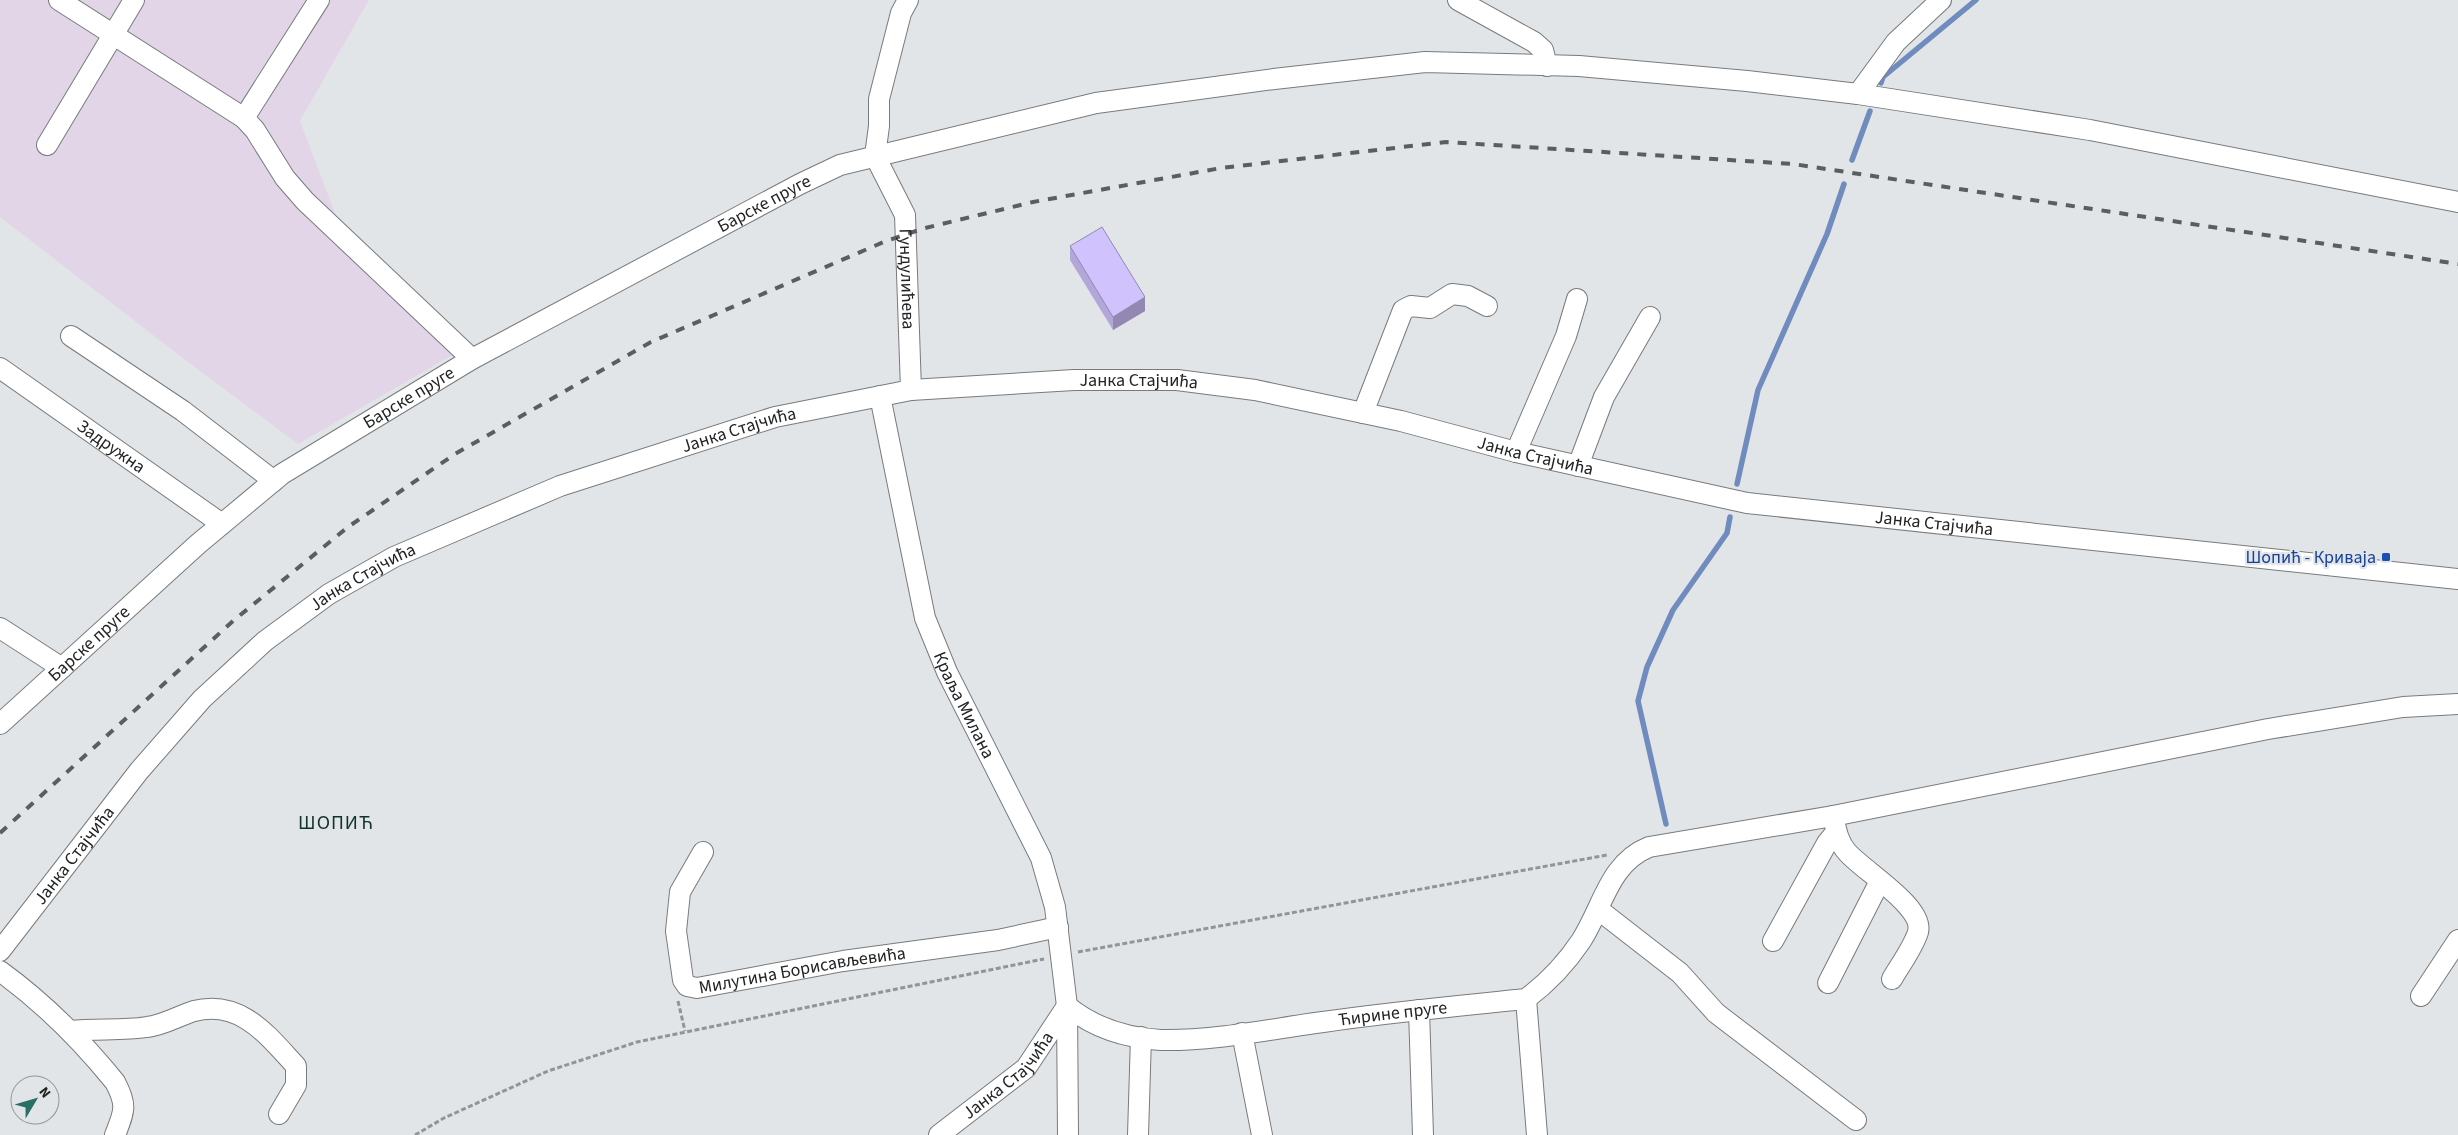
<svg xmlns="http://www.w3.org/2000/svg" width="2458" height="1135" font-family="'Source Sans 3',sans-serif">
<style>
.industrial{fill:#e3d5e8}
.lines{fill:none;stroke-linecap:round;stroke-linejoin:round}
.stream{stroke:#708bbe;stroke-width:5.5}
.minor-casing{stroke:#787b7d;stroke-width:22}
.path{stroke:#929496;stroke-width:3;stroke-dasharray:5 2.5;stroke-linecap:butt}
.minor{stroke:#fff;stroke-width:20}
.rail{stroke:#5b5d5f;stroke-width:4;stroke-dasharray:9 9;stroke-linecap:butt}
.wall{fill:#b3a7da}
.shaded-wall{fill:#9288b1}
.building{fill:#d0c2fd;stroke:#9288b1}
.transit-dot{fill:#1a4fb4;stroke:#e2e5e8;stroke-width:2}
.labels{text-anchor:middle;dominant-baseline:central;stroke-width:4.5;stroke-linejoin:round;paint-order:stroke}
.street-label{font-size:18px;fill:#222324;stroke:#e2e5e8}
.transit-label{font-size:18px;fill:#164399;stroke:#e2e5e8;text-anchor:end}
.quarter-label{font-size:20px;letter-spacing:1px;fill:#10322d;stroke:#e2e5e8}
</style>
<rect width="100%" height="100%" fill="#e2e5e8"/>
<polygon class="industrial" points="0,0 369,0 300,121 337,218 456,353 298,444 184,359 0,217"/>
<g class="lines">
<g class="stream">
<polyline points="1881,83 1883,77 1976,0"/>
<polyline points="1852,160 1870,111"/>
<polyline points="1737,484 1758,390 1827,234 1844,184"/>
<polyline points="1666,824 1638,701 1647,667 1673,610 1727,533 1730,517"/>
</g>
<defs>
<g id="minor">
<polyline points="59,0 244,118 255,130 285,178 305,201 472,359"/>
<path id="s1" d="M908 0 901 13 879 99V126L875 156 905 215 911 390"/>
<polyline points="1458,0 1534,42 1543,50 1547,66"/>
<polyline points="1858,94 1896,42 1941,0"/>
<polyline points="244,118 319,0"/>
<polyline points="47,145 134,0"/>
<polyline points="71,336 183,411 274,481"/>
<path id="s2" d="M0 368 222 524"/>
<path id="s3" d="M880 396 925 618 947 672 1041 858 1055 907 1067 1006 1068 1135"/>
<polyline points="1363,413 1403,310 1411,306 1430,308 1452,294 1468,296 1487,306"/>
<polyline points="1516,452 1566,336 1577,299"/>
<polyline points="1578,466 1604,397 1650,317"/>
<polyline points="0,628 62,668"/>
<path id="s4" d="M0 724 198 544 282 474 472 359 800 184 840 165 1096 103 1274 79 1425 62 1579 66 1747 81 1858 94 2090 130 2458 202"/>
<path d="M1833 816C1836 829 1838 842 1847 852 1862 870 1925 907 1918 932 1913 948 1900 965 1892 979"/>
<path id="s5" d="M703 852 680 892 676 931 683 980 687 986 697 988 843 961 998 940 1058 927"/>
<polyline points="1599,910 1680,973 1716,1013 1856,1120"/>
<polyline points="1773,941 1827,843 1836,832"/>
<path id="s6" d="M0 951 139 771 202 699 265 641 329 594 394 557 560 486 775 417 911 390 1074 380H1177L1255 390 1401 421 1516 452 1747 503 2458 579"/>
<path d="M0 971C44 1003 81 1040 115 1082 128 1106 124 1112 115 1135"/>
<polyline points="1828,983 1880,881"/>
<polyline points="2421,996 2458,940"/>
<polyline points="1526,999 1537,1135"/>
<path id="s7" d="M1067 1006C1094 1028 1126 1038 1161 1040 1215 1041 1270 1029 1323 1022 1391 1012 1458 1006 1526 999 1546 984 1567 962 1581 941 1603 907 1609 863 1649 847L1833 816 2268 729 2403 707 2458 704"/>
<polyline points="1419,1010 1423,1135"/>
<path d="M70 1031C96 1028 122 1031 147 1027 164 1025 178 1016 194 1011 241 999 268 1036 296 1066V1085L279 1114"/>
<polyline points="1242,1033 1262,1135"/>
<path id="s8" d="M939 1135 1026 1068 1067 1006"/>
<polyline points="1138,1135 1141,1037"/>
</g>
</defs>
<use href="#minor" class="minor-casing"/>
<g class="path">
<polyline points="1078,952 1607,855"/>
<polyline points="678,1001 685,1031"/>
<polyline points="415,1135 444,1118 548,1071 637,1042 1044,959"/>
</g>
<use href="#minor" class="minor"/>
<polyline class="rail" points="0,833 233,621 348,527 455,454 651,342 886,241 925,228 1033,202 1221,168 1446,142 1793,164 2458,264"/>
</g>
<polygon class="wall" points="1070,246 1145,311 1113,330 1070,260"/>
<polygon class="shaded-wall" points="1145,297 1145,311 1113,330 1113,317"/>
<polygon class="building" points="1102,227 1145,297 1113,317 1070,246"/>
<rect class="transit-dot" x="2381" y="552" width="10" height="10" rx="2.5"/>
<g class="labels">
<g class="street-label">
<text stroke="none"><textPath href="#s4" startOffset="930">Барске пруге</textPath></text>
<text stroke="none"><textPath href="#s1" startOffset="291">Гундулићева</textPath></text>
<text stroke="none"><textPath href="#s6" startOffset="1336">Јанка Стајчића</textPath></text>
<text stroke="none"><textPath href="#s4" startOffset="525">Барске пруге</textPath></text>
<text stroke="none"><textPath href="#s6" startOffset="931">Јанка Стајчића</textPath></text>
<text stroke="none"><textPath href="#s2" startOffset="136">Задружна</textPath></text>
<text stroke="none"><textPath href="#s6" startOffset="1741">Јанка Стајчића</textPath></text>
<text stroke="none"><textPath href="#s6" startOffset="2146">Јанка Стајчића</textPath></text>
<text stroke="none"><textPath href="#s6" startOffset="526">Јанка Стајчића</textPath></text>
<text stroke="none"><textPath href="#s4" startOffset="120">Барске пруге</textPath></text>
<text stroke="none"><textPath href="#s3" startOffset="322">Краља Милана</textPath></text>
<text stroke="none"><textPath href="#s6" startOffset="121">Јанка Стајчића</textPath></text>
<text stroke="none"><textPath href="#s5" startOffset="259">Милутина Борисављевића</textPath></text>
<text stroke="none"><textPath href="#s7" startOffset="335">Ћирине пруге</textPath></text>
<text stroke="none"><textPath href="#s8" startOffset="92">Јанка Стајчића</textPath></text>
</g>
<g class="transit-label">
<text x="2376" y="557">Шопић - Криваја</text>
</g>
<g class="quarter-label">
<text x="336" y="823">ШОПИЋ</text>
</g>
</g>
<g transform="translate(35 1100) rotate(52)"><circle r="24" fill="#e2e5e8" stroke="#95979a"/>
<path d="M0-4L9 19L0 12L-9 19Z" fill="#286f66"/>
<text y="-8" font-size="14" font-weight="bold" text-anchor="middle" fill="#222324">N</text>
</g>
</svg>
